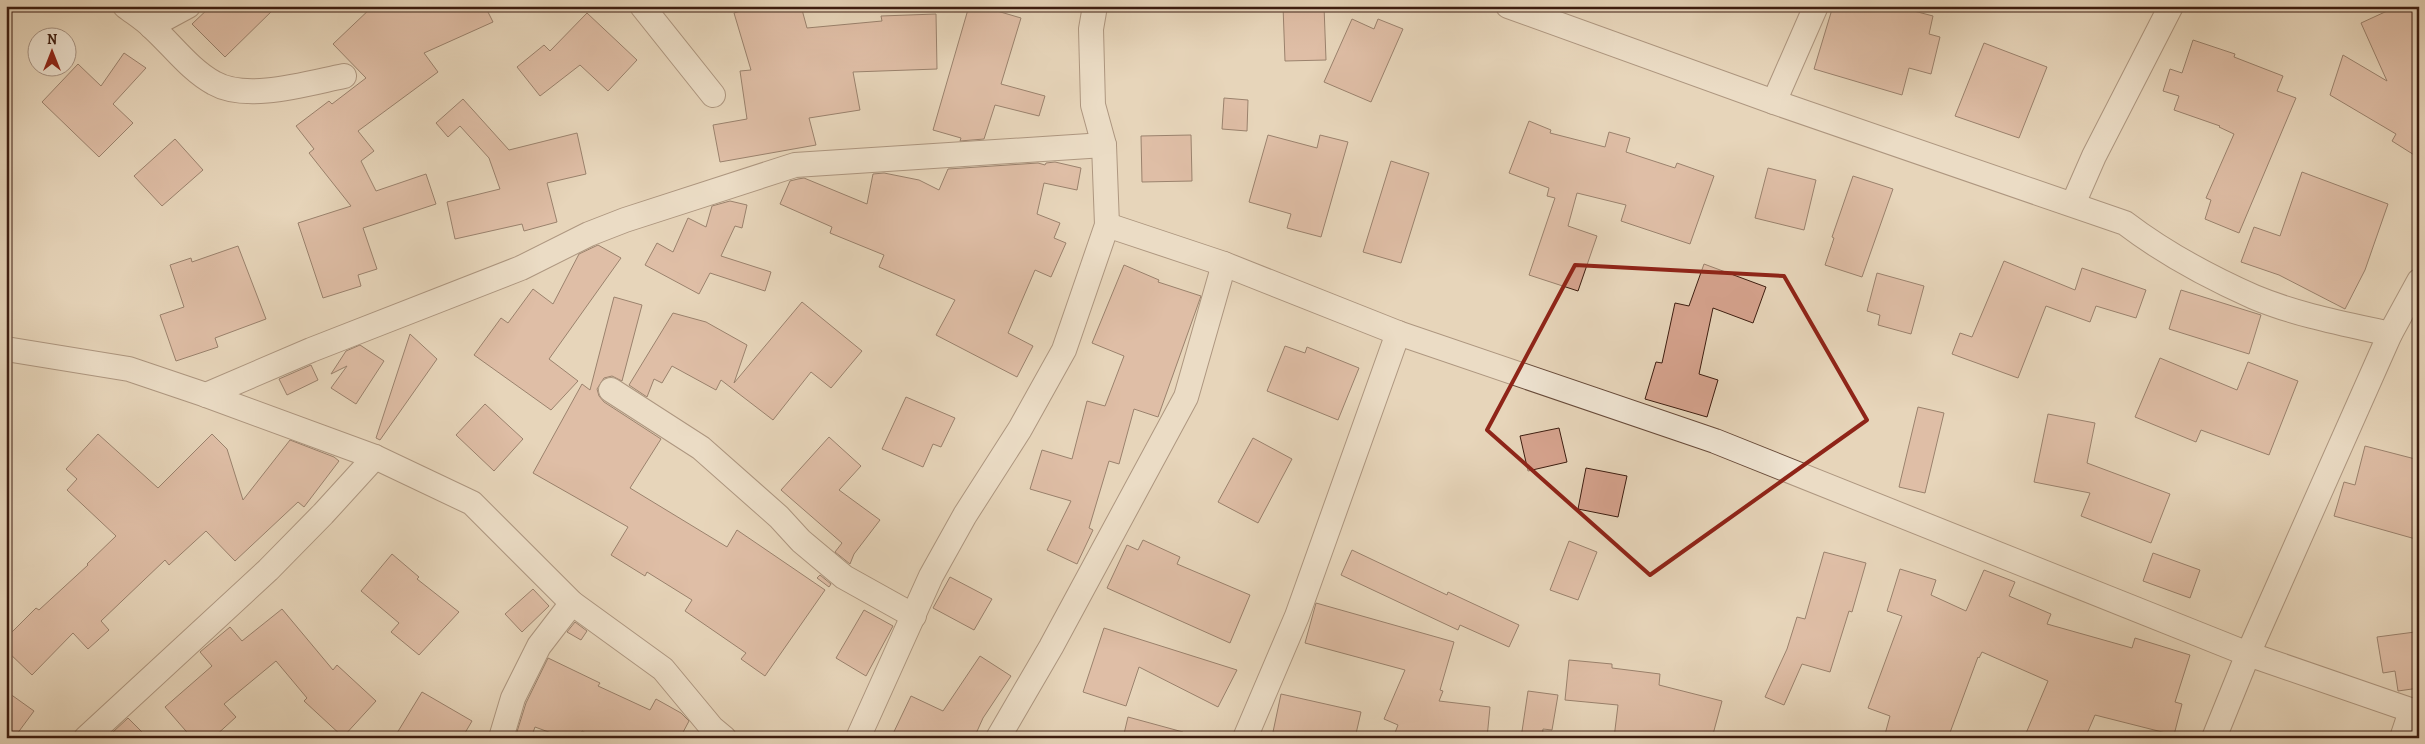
<svg xmlns="http://www.w3.org/2000/svg" width="2425" height="744" font-family="Alegreya,serif">
<style>
.building{fill:#d6a38e;stroke:#3d1d10}
.lines{fill:none;stroke-linecap:round;stroke-linejoin:round}
.minor-casing{stroke:#684b3a;stroke-width:26}
.minor{stroke:#efe4d2;stroke-width:24}
.marked{fill:none;stroke:#8f2418;stroke-width:4;stroke-linejoin:round}
</style>
<rect width="100%" height="100%" fill="#e7d5ba"/>
<filter id="stains"><feTurbulence type="fractalNoise" baseFrequency=".004" numOctaves="4"/><feColorMatrix values="0 0 0 0 .2 0 0 0 0 .09 0 0 0 0 .02 0 0 0 .5 -.17"/></filter>
<radialGradient id="worn" r=".72"><stop offset=".6" stop-color="#630" stop-opacity="0"/><stop offset="1" stop-color="#630" stop-opacity=".3"/></radialGradient>
<g class="building">
<polygon points="211,6 277,6 225,57 192,24"/>
<polygon points="373,6 485,6 493,22 424,53 438,72 358,131 374,151 361,161 376,191 426,174 436,204 363,228 377,269 358,275 361,286 323,298 298,223 351,206 309,153 314,149 296,126 329,101 332,104 366,78 333,44"/>
<polygon points="757,6 801,6 807,28 882,21 881,16 936,14 937,69 853,72 860,110 809,118 816,145 720,162 713,125 747,119 740,71 751,70 734,13"/>
<polygon points="969,6 980,6 1021,18 1001,84 1045,96 1039,116 995,105 984,139 960,141 961,138 933,130"/>
<polygon points="1283,6 1324,6 1326,60 1285,61"/>
<polygon points="1833,6 1895,6 1933,16 1929,34 1940,37 1931,74 1909,68 1902,95 1814,69"/>
<polygon points="2398,6 2419,6 2419,158 2392,141 2396,134 2330,95 2343,55 2387,81 2361,23"/>
<polygon points="587,13 637,60 608,91 580,65 540,96 517,67 544,45 550,51"/>
<polygon points="1352,19 1374,29 1378,19 1403,29 1371,102 1324,82"/>
<polygon points="2193,40 2235,54 2234,57 2283,76 2277,91 2296,98 2239,233 2205,219 2211,200 2206,198 2234,134 2219,127 2220,126 2174,110 2179,96 2163,91 2170,69 2182,73"/>
<polygon points="1984,43 2047,67 2019,138 1955,116"/>
<polygon points="124,53 146,68 113,104 133,123 99,157 42,102 78,64 101,86"/>
<polygon points="1224,98 1248,100 1247,131 1222,129"/>
<polygon points="463,99 509,150 577,133 586,174 547,183 557,222 524,231 522,224 455,239 447,202 500,189 489,158 460,126 448,137 436,123"/>
<polygon points="1529,121 1551,130 1550,133 1605,147 1609,132 1630,138 1626,152 1675,168 1677,163 1714,176 1690,244 1621,221 1626,205 1577,193 1568,226 1597,236 1578,291 1529,275 1555,198 1547,196 1549,188 1509,173"/>
<polygon points="1191,135 1192,181 1142,182 1141,136"/>
<polygon points="1268,135 1317,148 1320,135 1348,142 1321,237 1287,228 1291,214 1249,202"/>
<polygon points="175,139 203,170 162,206 134,176"/>
<polygon points="1391,161 1429,173 1401,263 1363,252"/>
<polygon points="1055,162 1081,168 1077,190 1044,183 1037,214 1060,223 1054,238 1066,243 1051,277 1035,270 1008,333 1033,346 1017,377 936,335 955,300 879,267 884,255 830,233 832,227 780,204 790,181 798,179 804,178 867,204 873,174 884,173 919,180 939,190 948,169 1038,163 1045,165 1046,163"/>
<polygon points="1768,168 1816,180 1804,230 1755,218"/>
<polygon points="2302,172 2388,204 2365,270 2345,309 2279,275 2241,262 2254,227 2280,236"/>
<polygon points="1853,176 1893,189 1862,277 1825,265 1834,238 1832,237"/>
<polygon points="730,201 747,205 742,228 735,226 721,256 771,272 765,291 710,273 699,294 645,265 657,243 673,252 688,218 706,227 712,206"/>
<polygon points="598,245 621,258 549,359 578,381 551,410 474,355 501,318 508,323 533,289 553,304 579,254"/>
<polygon points="238,246 266,319 215,338 218,347 176,361 160,315 184,307 170,265 191,258 192,262"/>
<polygon points="2004,261 2075,290 2082,268 2146,290 2136,318 2096,306 2090,322 2046,306 2018,378 1952,354 1960,333 1972,337"/>
<polygon points="1704,264 1766,287 1753,323 1713,308 1699,374 1718,380 1707,417 1645,399 1656,362 1662,363 1675,303 1689,306"/>
<polygon points="1124,265 1159,280 1158,282 1201,296 1158,417 1134,409 1119,464 1109,461 1089,528 1093,530 1077,564 1047,550 1071,501 1030,489 1042,450 1072,459 1087,401 1105,406 1124,356 1092,343"/>
<polygon points="1877,273 1924,286 1911,334 1878,325 1880,315 1867,311"/>
<polygon points="2181,290 2261,315 2249,354 2169,329"/>
<polygon points="614,297 642,305 622,381 612,376 604,378 597,389 599,396 604,402 661,439 630,488 727,547 737,530 825,590 765,676 741,659 746,653 685,611 692,600 647,572 645,576 611,555 628,527 533,473 582,384 590,390"/>
<polygon points="802,302 862,351 831,388 811,372 773,420 721,380 716,390 672,366 662,383 654,379 647,397 629,385 673,313 706,322 747,345 734,383"/>
<polygon points="410,334 437,359 380,440 376,438"/>
<polygon points="360,345 384,361 356,404 331,388 347,366 331,374 346,351"/>
<polygon points="1285,346 1305,353 1307,347 1359,368 1338,420 1267,391"/>
<polygon points="2160,358 2237,390 2248,362 2298,381 2269,455 2201,430 2196,442 2135,417"/>
<polygon points="311,365 318,380 287,395 279,379"/>
<polygon points="906,397 955,418 941,447 933,444 923,467 882,449"/>
<polygon points="485,404 523,439 494,471 456,435"/>
<polygon points="1918,407 1944,413 1925,493 1899,487"/>
<polygon points="2048,414 2095,423 2087,463 2170,494 2151,543 2081,516 2090,493 2034,482"/>
<polygon points="1559,428 1567,462 1528,471 1520,436"/>
<polygon points="98,434 158,488 212,434 227,449 243,500 290,440 334,457 339,461 304,507 298,502 235,561 206,531 169,565 165,560 101,621 109,630 88,649 73,633 32,675 6,650 6,638 36,608 39,610 88,565 87,564 116,536 67,490 77,479 66,469"/>
<polygon points="829,437 861,466 839,490 880,520 854,554 850,564 835,552 842,543 781,490"/>
<polygon points="1253,438 1292,459 1258,523 1218,502"/>
<polygon points="2365,446 2419,460 2419,540 2334,516 2344,482 2355,485"/>
<polygon points="1586,468 1627,476 1618,517 1578,509"/>
<polygon points="1143,540 1180,557 1177,564 1250,595 1230,643 1107,588 1127,545 1138,550"/>
<polygon points="1569,541 1597,552 1578,600 1550,590"/>
<polygon points="1352,550 1447,595 1448,592 1519,625 1509,647 1460,625 1458,630 1341,575"/>
<polygon points="1824,552 1866,563 1852,612 1849,611 1830,672 1802,664 1784,705 1765,697 1787,649 1797,617 1805,619"/>
<polygon points="2153,553 2200,570 2190,598 2143,581"/>
<polygon points="392,554 419,577 417,579 459,612 419,655 391,632 399,623 361,591"/>
<polygon points="1900,569 1936,580 1931,595 1966,611 1984,570 2015,582 2009,596 2051,614 2047,624 2132,648 2135,638 2190,655 2175,702 2182,704 2174,735 2095,715 2085,738 2024,738 2048,681 1982,652 1979,658 1978,657 1948,738 1884,738 1890,716 1868,708 1902,616 1887,611"/>
<polygon points="820,575 831,584 829,587 817,578"/>
<polygon points="950,577 992,599 974,630 933,608"/>
<polygon points="533,589 549,606 522,632 505,614"/>
<polygon points="1316,603 1454,642 1440,690 1443,691 1439,701 1490,707 1487,738 1393,738 1398,725 1384,719 1405,670 1305,643"/>
<polygon points="282,609 333,670 337,665 376,701 343,737 304,701 307,698 276,661 224,704 236,717 213,738 192,738 165,707 212,666 200,652 230,627 242,641"/>
<polygon points="864,610 893,626 866,676 836,658"/>
<polygon points="575,622 587,631 581,640 567,632"/>
<polygon points="1104,628 1237,670 1218,707 1139,667 1126,706 1083,692"/>
<polygon points="2415,632 2419,652 2419,688 2398,691 2395,671 2383,673 2377,637"/>
<polygon points="980,656 1011,676 983,718 974,738 891,738 911,696 943,711"/>
<polygon points="548,658 600,683 598,686 650,710 656,699 681,713 689,721 680,738 596,738 582,731 579,738 565,738 535,727 531,738 515,738 526,703"/>
<polygon points="1569,660 1612,664 1612,668 1660,674 1659,685 1722,701 1712,738 1614,738 1618,705 1565,700"/>
<polygon points="6,691 34,711 14,738 6,738"/>
<polygon points="1528,691 1558,695 1552,730 1543,729 1542,738 1521,738"/>
<polygon points="422,692 472,721 462,738 394,738"/>
<polygon points="1281,694 1361,712 1355,738 1299,738 1273,732"/>
<polygon points="1128,717 1183,732 1182,738 1123,738"/>
<polygon points="128,718 148,738 118,738 113,732"/>
</g>
<g class="lines">
<defs>
<g id="minor">
<path d="M125 6C134 13 144 19 152 27 172 45 190 70 214 83 247 102 309 83 344 76"/>
<polyline points="642,6 713,95"/>
<path d="M1508 6 1774 102 2125 223C2163 252 2209 277 2254 297 2297 315 2345 324 2390 334"/>
<polyline points="151,26 188,6"/>
<polyline points="1774,102 1816,6"/>
<polyline points="2073,204 2094,156 2171,6"/>
<polyline points="1107,225 1224,264 1398,333 1715,441 2248,654 2419,713"/>
<polyline points="6,349 129,369 206,395 375,457 472,503 572,603 663,669 712,728 724,738"/>
<polyline points="611,390 701,448 779,517 801,541 844,577 914,616"/>
<polyline points="206,395 311,350 521,268 589,234 625,220 795,165 1104,145"/>
<polyline points="86,738 268,570 323,514 375,457"/>
<polyline points="501,738 513,698 539,646 572,603"/>
<polyline points="858,738 931,576 965,515 1020,429 1064,350 1107,225 1104,145 1093,105 1091,29 1095,6"/>
<polyline points="998,738 1051,647 1186,397 1224,264"/>
<polyline points="1245,738 1297,616 1398,333"/>
<polyline points="2214,738 2248,654 2390,334 2419,281"/>
<polyline points="2402,738 2411,711"/>
</g>
</defs>
<use href="#minor" class="minor-casing"/>
<use href="#minor" class="minor"/>
</g>
<path d="M0 0H2425V744H0ZM1575 265 1784 276 1867 420 1650 575 1487 430Z" fill="#e7d5ba" fill-opacity=".55" fill-rule="evenodd"/>
<path class="marked" d="M1575 265 1784 276 1867 420 1650 575 1487 430Z"/>
<rect width="2425" height="744" fill="none" stroke="#e7d5ba" stroke-width="25"/>
<rect x="8" y="8" width="2410" height="729" fill="none" stroke="#3d1d10" stroke-width="2.5"/>
<rect x="12" y="12" width="2400" height="719" fill="none" stroke="#3d1d10"/>
<g transform="translate(52 52)"><circle r="24" fill="#efe4d2" stroke="#a89484"/>
<path d="M0-4L9 19L0 12L-9 19Z" fill="#8f2418"/>
<text y="-8" font-size="14" font-weight="bold" text-anchor="middle" fill="#3d1d10">N</text>
</g>
<rect width="100%" height="100%" filter="url(#stains)"/>
<rect width="100%" height="100%" fill="url(#worn)"/>
</svg>
